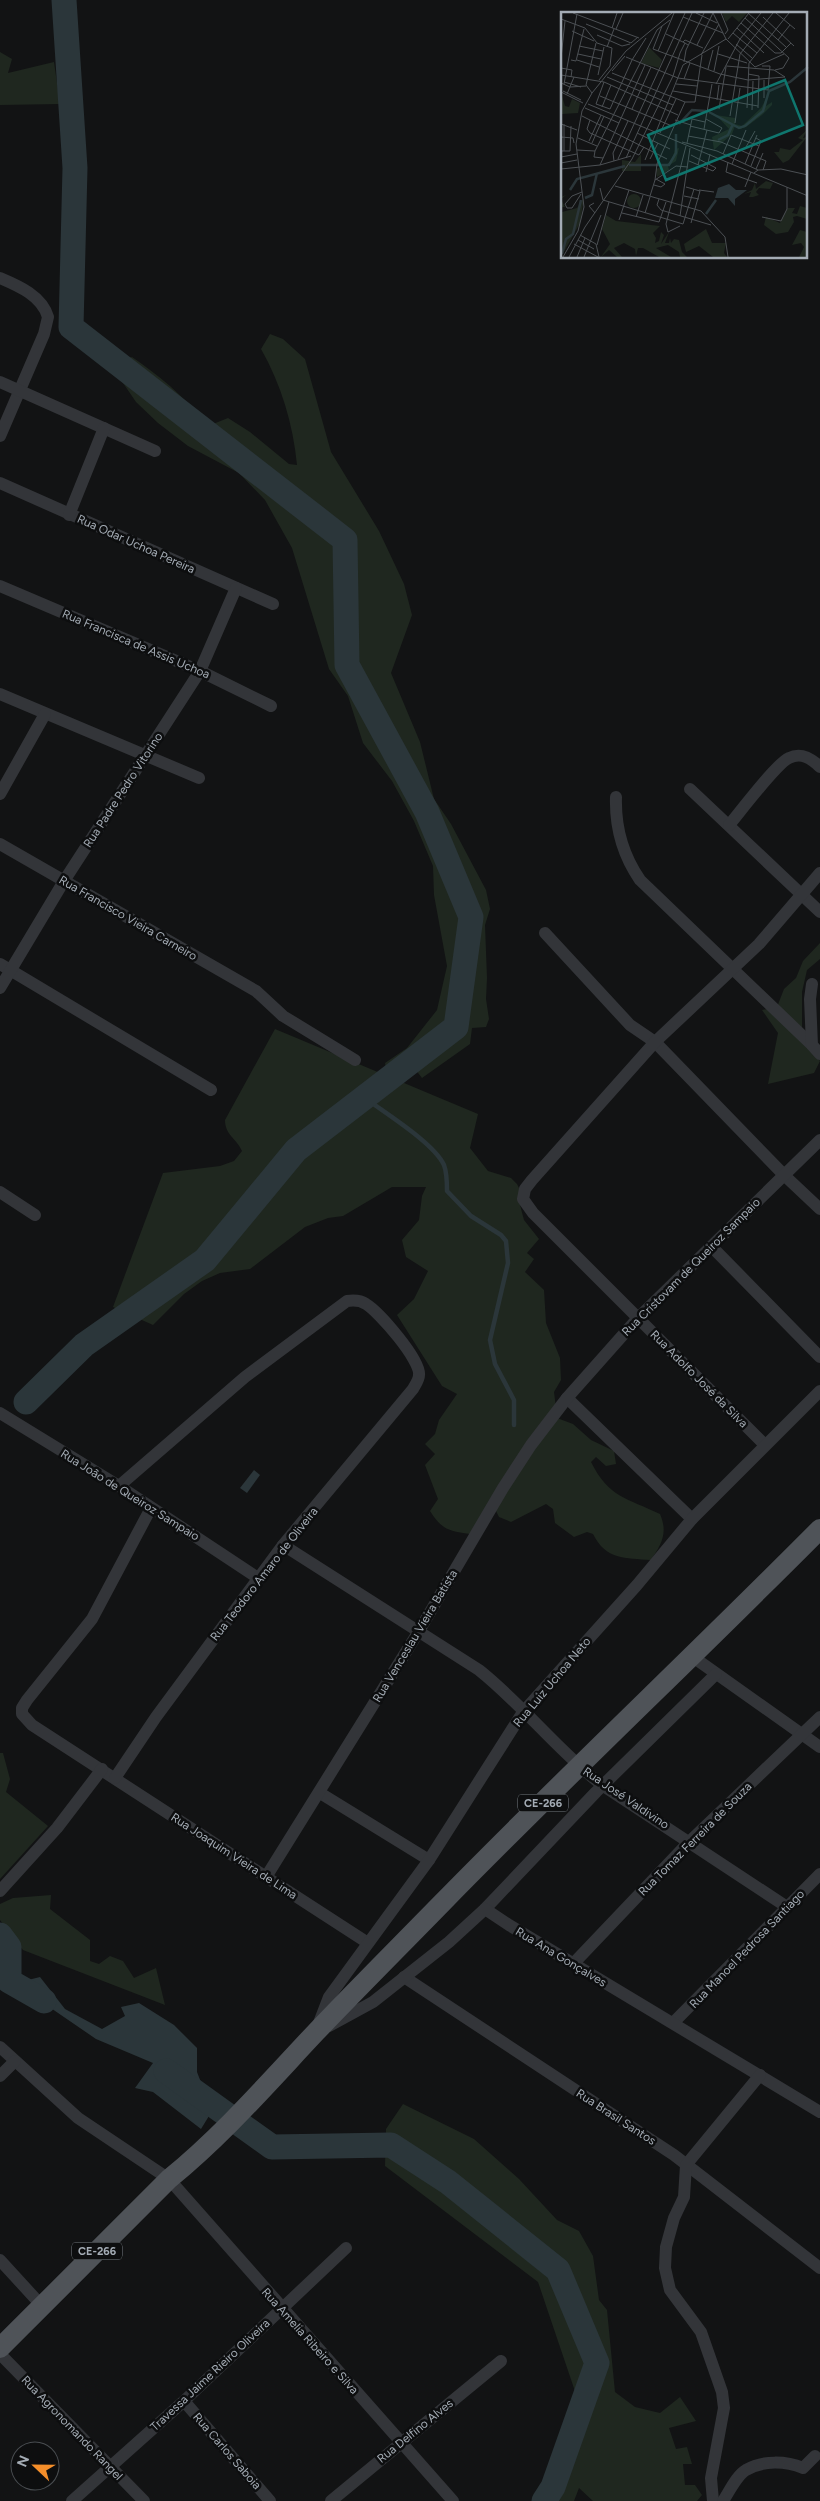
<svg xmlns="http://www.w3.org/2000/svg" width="820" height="2501" font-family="Figtree,sans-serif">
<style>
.green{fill:#1f271f}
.water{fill:#2b363a}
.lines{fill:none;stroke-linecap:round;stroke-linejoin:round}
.stream{stroke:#2b363a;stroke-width:4.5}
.river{stroke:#2b363a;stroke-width:25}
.minor{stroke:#333539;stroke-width:12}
.primary{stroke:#4f5358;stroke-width:20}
.labels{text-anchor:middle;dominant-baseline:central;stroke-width:5;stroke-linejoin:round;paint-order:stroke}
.shield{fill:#0d0e0f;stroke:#777d83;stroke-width:1}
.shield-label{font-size:11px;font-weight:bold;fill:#a4acb5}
.street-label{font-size:12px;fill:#a4acb5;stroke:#0d0e0f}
.inset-river{fill:none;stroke:#2b363a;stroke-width:2.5}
.inset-road{fill:none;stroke:#4c5054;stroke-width:1}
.view{fill:#0f766e;fill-opacity:0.15;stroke:#0f766e;stroke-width:2.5}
.inset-edge{fill:none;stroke:#a4acb5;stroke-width:2.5}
</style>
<rect width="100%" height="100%" fill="#121314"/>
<g class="green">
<polygon points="0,52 12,59 8,73 54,62 60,104 0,105"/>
<path d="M270 334 283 339 305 359 331 452 379 531 404 584 412 615 391 673 420 742 434 799 451 824 486 890 490 909 485 925 487 978 486 999 489 1019 486 1027 472 1028 470 1044 422 1078 415 1069H386L385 1063 407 1048 437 1010 447 966 434 895 433 866 414 821 392 781 363 743 348 696 329 669 292 548 265 500 239 473 188 446 158 423 136 402 121 380V360L132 357C159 376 183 394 202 421L213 424 228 418 250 432 289 464 297 465C293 424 281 384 261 349Z"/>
<polygon points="820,943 820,959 807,970 802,992 802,1039 820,1061 814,1073 768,1084 778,1033 762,1010 777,1007 784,989 796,978 803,961"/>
<path d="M275 1029 478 1114 470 1148 488 1171 511 1178 517 1184 520 1190V1205L524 1220 539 1239 527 1253 534 1259 525 1272 544 1290 546 1323 560 1358 561 1380 554 1392 556 1408 470 1534C449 1531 442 1530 430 1511L438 1499 425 1465 435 1454 425 1444 435 1434 439 1420 457 1394 442 1386 397 1315 414 1299 428 1271 406 1257 402 1240 419 1220 422 1196 426 1187H392L343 1216 328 1218 305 1227 250 1269 220 1273 202 1281 184 1294 153 1325 113 1307 163 1173 220 1166 234 1161 242 1151C236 1138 225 1135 225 1120Z"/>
<path d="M557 1418 573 1424 591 1440 614 1451 616 1464 606 1466 596 1457 591 1462C609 1498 627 1498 660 1514 668 1533 662 1543 651 1560 625 1558 606 1560 593 1534L587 1532 574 1537 555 1523 553 1509 546 1504 511 1522 499 1517 495 1509 519 1469Z"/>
<polygon points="0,1753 3,1753 10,1779 6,1792 48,1826 0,1879"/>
<polygon points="51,1895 50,1909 90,1940 90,1961 99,1964 110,1956 123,1961 134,1978 156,1968 165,2005 23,1950 0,1920 0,1904 13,1898"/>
<polygon points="403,2104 474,2139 519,2179 557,2220 579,2231 593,2256 599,2300 607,2310 615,2392 635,2407 660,2413 680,2397 696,2421 669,2428 676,2449 687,2447 692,2464 683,2464 685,2485 695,2485 702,2495 697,2501 593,2501 579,2488 574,2501 534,2501 581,2409 538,2282 385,2166 386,2129"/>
</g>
<g class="water">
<polygon points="254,1470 260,1475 247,1493 240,1488"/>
<polygon points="5,1947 24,1981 40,1977 65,2009 102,2029 125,2016 121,2007 139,2003 174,2025 197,2048 197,2072 202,2085 184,2098 212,2111 201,2129 153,2092 135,2088 153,2063 96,2039 7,1978"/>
</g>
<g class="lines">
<path class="stream" d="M365 1098C385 1113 434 1143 444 1165 447 1173 447 1182 447 1191L471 1216 501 1235 506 1241 508 1263 490 1340 495 1364 514 1400V1425"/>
<g class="river">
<polyline points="26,1402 84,1345 205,1260 296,1150 456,1027 471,917 427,812 347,665 345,540 71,327 75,168 64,0"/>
<polyline points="0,1935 9,1947 9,1981 44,2001"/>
<polyline points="166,2071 272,2147 391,2145 448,2182 558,2270 597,2363 553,2487 544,2501"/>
</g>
<g class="minor">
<path d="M0 278C19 286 42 296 48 317L44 334 0 436"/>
<polyline points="0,382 155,451"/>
<polyline points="0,483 273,604"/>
<polyline points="69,515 104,428"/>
<polyline points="0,586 200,671 271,706"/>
<polyline points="0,694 199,778"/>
<polyline points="690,789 820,912"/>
<polyline points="0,794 45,714"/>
<path d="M616 797C615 828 622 854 640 880L812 1045"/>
<path d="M729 825C740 812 777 763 789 758 801 752 811 758 820 767"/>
<polyline points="0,844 256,991 283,1016 355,1060"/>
<polyline points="545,933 630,1025 655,1042 785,1176 820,1209"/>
<polyline points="0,964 211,1090"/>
<polyline points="812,984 810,999 812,1045 820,1054"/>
<polyline points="0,988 64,881 200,671 236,588"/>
<polyline points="0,1192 35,1215"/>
<polyline points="712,1247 820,1357"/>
<polyline points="567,1398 692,1519"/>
<polyline points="0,1413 119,1486 258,1578"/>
<polyline points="765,1445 533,1213 523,1199 525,1189 532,1180 655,1042 759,944 820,873"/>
<polyline points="151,1508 92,1619 27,1700 22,1708 22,1714 32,1725 368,1943"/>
<path d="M283 1545 479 1670C523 1705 558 1751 602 1785L787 1907"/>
<polyline points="693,1657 820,1747"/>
<path d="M115 1778 156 1717 283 1545 413 1389C415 1385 419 1380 419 1375 421 1360 379 1312 366 1304 360 1300 354 1300 347 1301L245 1377 119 1486"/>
<polyline points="320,1793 429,1860"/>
<polyline points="266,1877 419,1631 503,1488 531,1445 567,1398 638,1318 820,1140"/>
<polyline points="0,1891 57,1828 102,1769"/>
<polyline points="485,1909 596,1792 716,1674"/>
<polyline points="573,1964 690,1841 820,1717"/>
<polyline points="404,1977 674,2155 820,2268"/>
<polyline points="319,2023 329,1997 429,1860 523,1712 637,1585 692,1519 820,1391"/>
<polyline points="673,2023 820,1874"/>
<polyline points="329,2026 373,2002 449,1942 485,1909 509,1925 820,2112"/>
<polyline points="0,2047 78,2118 169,2179 453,2501"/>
<polyline points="0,2076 15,2061"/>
<polyline points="0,2260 42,2306"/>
<polyline points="0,2354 144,2501"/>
<polyline points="184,2401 270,2501"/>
<polyline points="72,2501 184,2401 346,2248"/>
<polyline points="331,2501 501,2361"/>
<polyline points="713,2501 711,2478 724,2408 722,2392 701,2332 670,2290 665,2268 666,2247 674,2218 684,2197 686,2165 760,2075"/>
<path d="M723 2501C729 2492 737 2475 746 2470 763 2460 786 2461 803 2468L815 2456"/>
</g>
<path class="primary" d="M0 2348 169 2179C223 2135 268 2083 316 2032 357 1989 400 1946 442 1903 566 1776 695 1655 820 1529"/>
</g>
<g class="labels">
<g class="shield">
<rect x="518" y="1794.5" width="50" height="17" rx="4"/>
<rect x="72" y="2242.5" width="50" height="17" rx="4"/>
</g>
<g class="shield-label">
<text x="543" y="1803">CE-266</text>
<text x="97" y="2251">CE-266</text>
</g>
<g class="street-label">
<text transform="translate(136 544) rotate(24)">Rua Odar Uchoa Pereira</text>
<text transform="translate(136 644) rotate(23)">Rua Francisca de Assis Uchoa</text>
<text transform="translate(123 790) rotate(-57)">Rua Padre Pedro Vitorino</text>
<text transform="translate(128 918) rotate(30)">Rua Francisco Vieira Carneiro</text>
<text transform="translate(691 1267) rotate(-45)">Rua Cristovam de Queiroz Sampaio</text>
<text transform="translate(699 1379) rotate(45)">Rua Adolfo José da Silva</text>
<text transform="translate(130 1495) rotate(32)">Rua João de Queiroz Sampaio</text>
<text transform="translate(264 1574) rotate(-52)">Rua Teodoro Amaro de Oliveira</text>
<text transform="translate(415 1636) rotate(-59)">Rua Venceslau Vieira Batista</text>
<text transform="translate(552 1682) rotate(-50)">Rua Luiz Uchoa Neto</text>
<text transform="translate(626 1798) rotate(34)">Rua José Valdivino</text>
<text transform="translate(695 1839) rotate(-45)">Rua Tomaz Ferreira de Souza</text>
<text transform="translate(234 1856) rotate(33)">Rua Joaquim Vieira de Lima</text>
<text transform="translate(747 1949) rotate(-46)">Rua Manoel Pedrosa Santiago</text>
<text transform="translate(561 1957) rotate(31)">Rua Ana Gonçalves</text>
<text transform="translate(616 2117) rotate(33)">Rua Brasil Santos</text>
<text transform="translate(310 2341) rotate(48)">Rua Amelia Ribeiro e Silva</text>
<text transform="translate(210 2375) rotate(-43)">Travessa Jaime Rieiro Oliveira</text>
<text transform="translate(72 2428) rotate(46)">Rua Agronomando Rangel</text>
<text transform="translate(415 2431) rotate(-39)">Rua Delfino Alves</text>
<text transform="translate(227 2451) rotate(49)">Rua Carlos Saboia</text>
</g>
</g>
<g transform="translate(561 12)">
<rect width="246" height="246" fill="#121314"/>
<path d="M161 1H186L178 10 171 4 165 10ZM88 35 101 48 98 56 80 51ZM0 81 4 94 8 95 11 87 19 91 17 101 1 102ZM207 83 205 94 211 90V93L201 103 185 115 179 117 174 114 171 122 153 138 151 125 168 117 155 103 174 106V112L181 114 200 96ZM246 118 242 126 246 125 228 148 222 151 213 140H218L219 136 229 138 242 128 237 126ZM118 136 115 149 107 154 108 158 96 165 95 157 100 155 96 153H105L111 148 114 137ZM80 142V159H61V148L74 150ZM205 169 212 171 209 177 198 176 195 180 198 183 192 185H188L190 180 183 182 191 178 194 171 195 177ZM66 189a7 7 0 1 1 14 0a7 7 0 1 1-14 0ZM5 183 0 187 4 195H1V200L16 196 23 186 19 211 0 245V185ZM239 194 246 196V214V207L236 204 232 205 233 210 227 220 215 222 203 213 205 205 219 211 227 196H234L231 201 236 202ZM45 203 55 209 99 214 92 221 95 226 94 231 98 229 100 220 103 223 100 232 108 220 104 231H108L109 226 110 231 113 227 118 228 121 240 126 245H119L118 240 107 233 95 236 110 245H98L82 236H77L75 244 74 237 63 231 53 236 61 245H56L48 238 40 245 49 232 41 217ZM145 217 151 231H165L163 241 166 245H152L138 234 125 240 123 232ZM239 218 246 220V245H238L243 235 240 231 231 233Z" fill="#1f271f"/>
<path d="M168 172 175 178H186L174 187V194L167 186H154L157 176Z" fill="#2b363a"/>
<path class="inset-river" d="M148 100 178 116 184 114 202 99 208 79 229 70 247 55M118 112 131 98 145 99M157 128 167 123 172 112M68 153H108L115 141V122M9 178 16 167 64 154M24 186 31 183 36 161M145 202 155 188M1 242 5 227 12 222 20 188"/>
<path class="inset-road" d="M12 1 78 26M135 1 156 11M160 1 167 18 164 22M187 1 225 35M215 1 234 17M122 5 162 21M202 5 233 34M184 6 228 46 222 56 214 58M0 7 24 16 36 31 51 36M109 8 101 14 92 37 159 62 187 68 224 65 213 58 165 54M180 11 214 41H220L230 31M25 12 70 31 77 25M51 16 56 1M176 16 203 41M55 17 62 1M11 19 33 29M105 22 124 31M36 23 61 34 69 32M165 27 194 55 223 42M167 27 188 1M217 28 229 13M122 30 124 28 142 36M175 32 191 46M136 33 152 1M18 34 42 39M46 35 53 17M97 39 113 1M196 41 179 27 200 1M17 42 40 47M157 42 186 51M140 43 158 12M65 45 117 66 207 78 209 54H201M0 46 4 9M10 48 15 49 23 17M16 48 38 55M123 50 125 38 143 1M188 51 228 1M0 56 11 58 10 65M147 57 152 38M51 59 64 44M153 59 158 34M51 61 124 90 96 152 94 168M187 62 198 64 197 96M0 63 43 70 117 103M37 63 43 35M46 65 112 93M123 67 129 51M38 68 49 54 51 36M3 70 20 75M0 71 9 75 25 74M3 72 16 2M115 72 136 74M155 72 179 27 172 21M2 79 20 88M112 79 197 94M0 80 22 91M31 81 25 73 35 31M6 82 13 65M39 84 111 114M203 86V68M156 88 158 73M124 90H134L141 43M27 92 247 184M35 92 49 97 71 48 85 26M35 92 43 70M41 95 50 73M24 96 58 111M186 96 188 51M71 97 90 55M158 97 165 55M191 98 192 69M21 104 106 147M169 104 179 42 212 1M29 108 26 117 29 121 78 143 83 135M114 108 130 113M174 111 179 76M0 112 16 118M129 114 158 121 161 116 145 107M143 117 151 72M95 120 122 53 165 27 152 1M76 121 109 137M99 121 115 87M127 124 160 130 205 149 202 158M0 125 12 126 13 131M17 126 36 134M28 129 40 103M121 130 156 139 197 158M31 131 43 104M126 131 131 107 144 110M185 135 194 119M16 138 34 139M0 139H9L10 114M3 139V112M34 139 96 18 101 14M34 139 33 145 42 146M162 142 170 123 198 134M0 145 16 142M65 146 131 1M57 147 124 1M89 147 97 131M84 148 95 121M53 149 52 141 67 109M128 149 152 159 155 156 130 143M167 150 165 160 196 171M0 151 16 148M171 152 185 118M184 152 196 123M39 153 84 53M137 153 146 118M190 154 200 129 195 126M0 157 39 153 70 144M195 157 202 141M145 160 149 142M193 161 197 158 220 157 247 163M93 173 100 175 104 172 95 167M54 174 140 199 164 225 167 245M125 175 139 179 130 211M184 175 190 160M39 176 42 188 122 212 133 177M138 178 153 180M20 182 11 196H6L4 192 11 184 21 180M89 184 94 168 115 154 127 155M123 184 138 187M98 187 96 193 100 198 150 213M33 191 28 194 34 201M61 201 98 210 105 190M84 201 89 185M119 204 129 136M75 205 82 183M201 205 220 209 226 197V175M58 208 68 178M119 214 107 220 105 212 125 134M19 223 35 232 38 245M17 228 33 237M13 232 37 245M36 233 48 190M2 245 17 219 23 195 15 132 21 99 31 81 65 39 111 1M8 245 24 215 71 147 112 64 119 41 124 31 127 33M16 245 24 226M23 245 40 203"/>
<path class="view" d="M224 68 242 113 105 168 87 123Z"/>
<rect width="246" height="246" class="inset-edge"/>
</g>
<g transform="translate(35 2466) rotate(292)"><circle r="24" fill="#0d0e0f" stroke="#494d51"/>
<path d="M0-4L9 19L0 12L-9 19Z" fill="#f48e2a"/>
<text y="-8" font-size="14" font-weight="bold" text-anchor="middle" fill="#a4acb5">N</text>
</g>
</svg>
